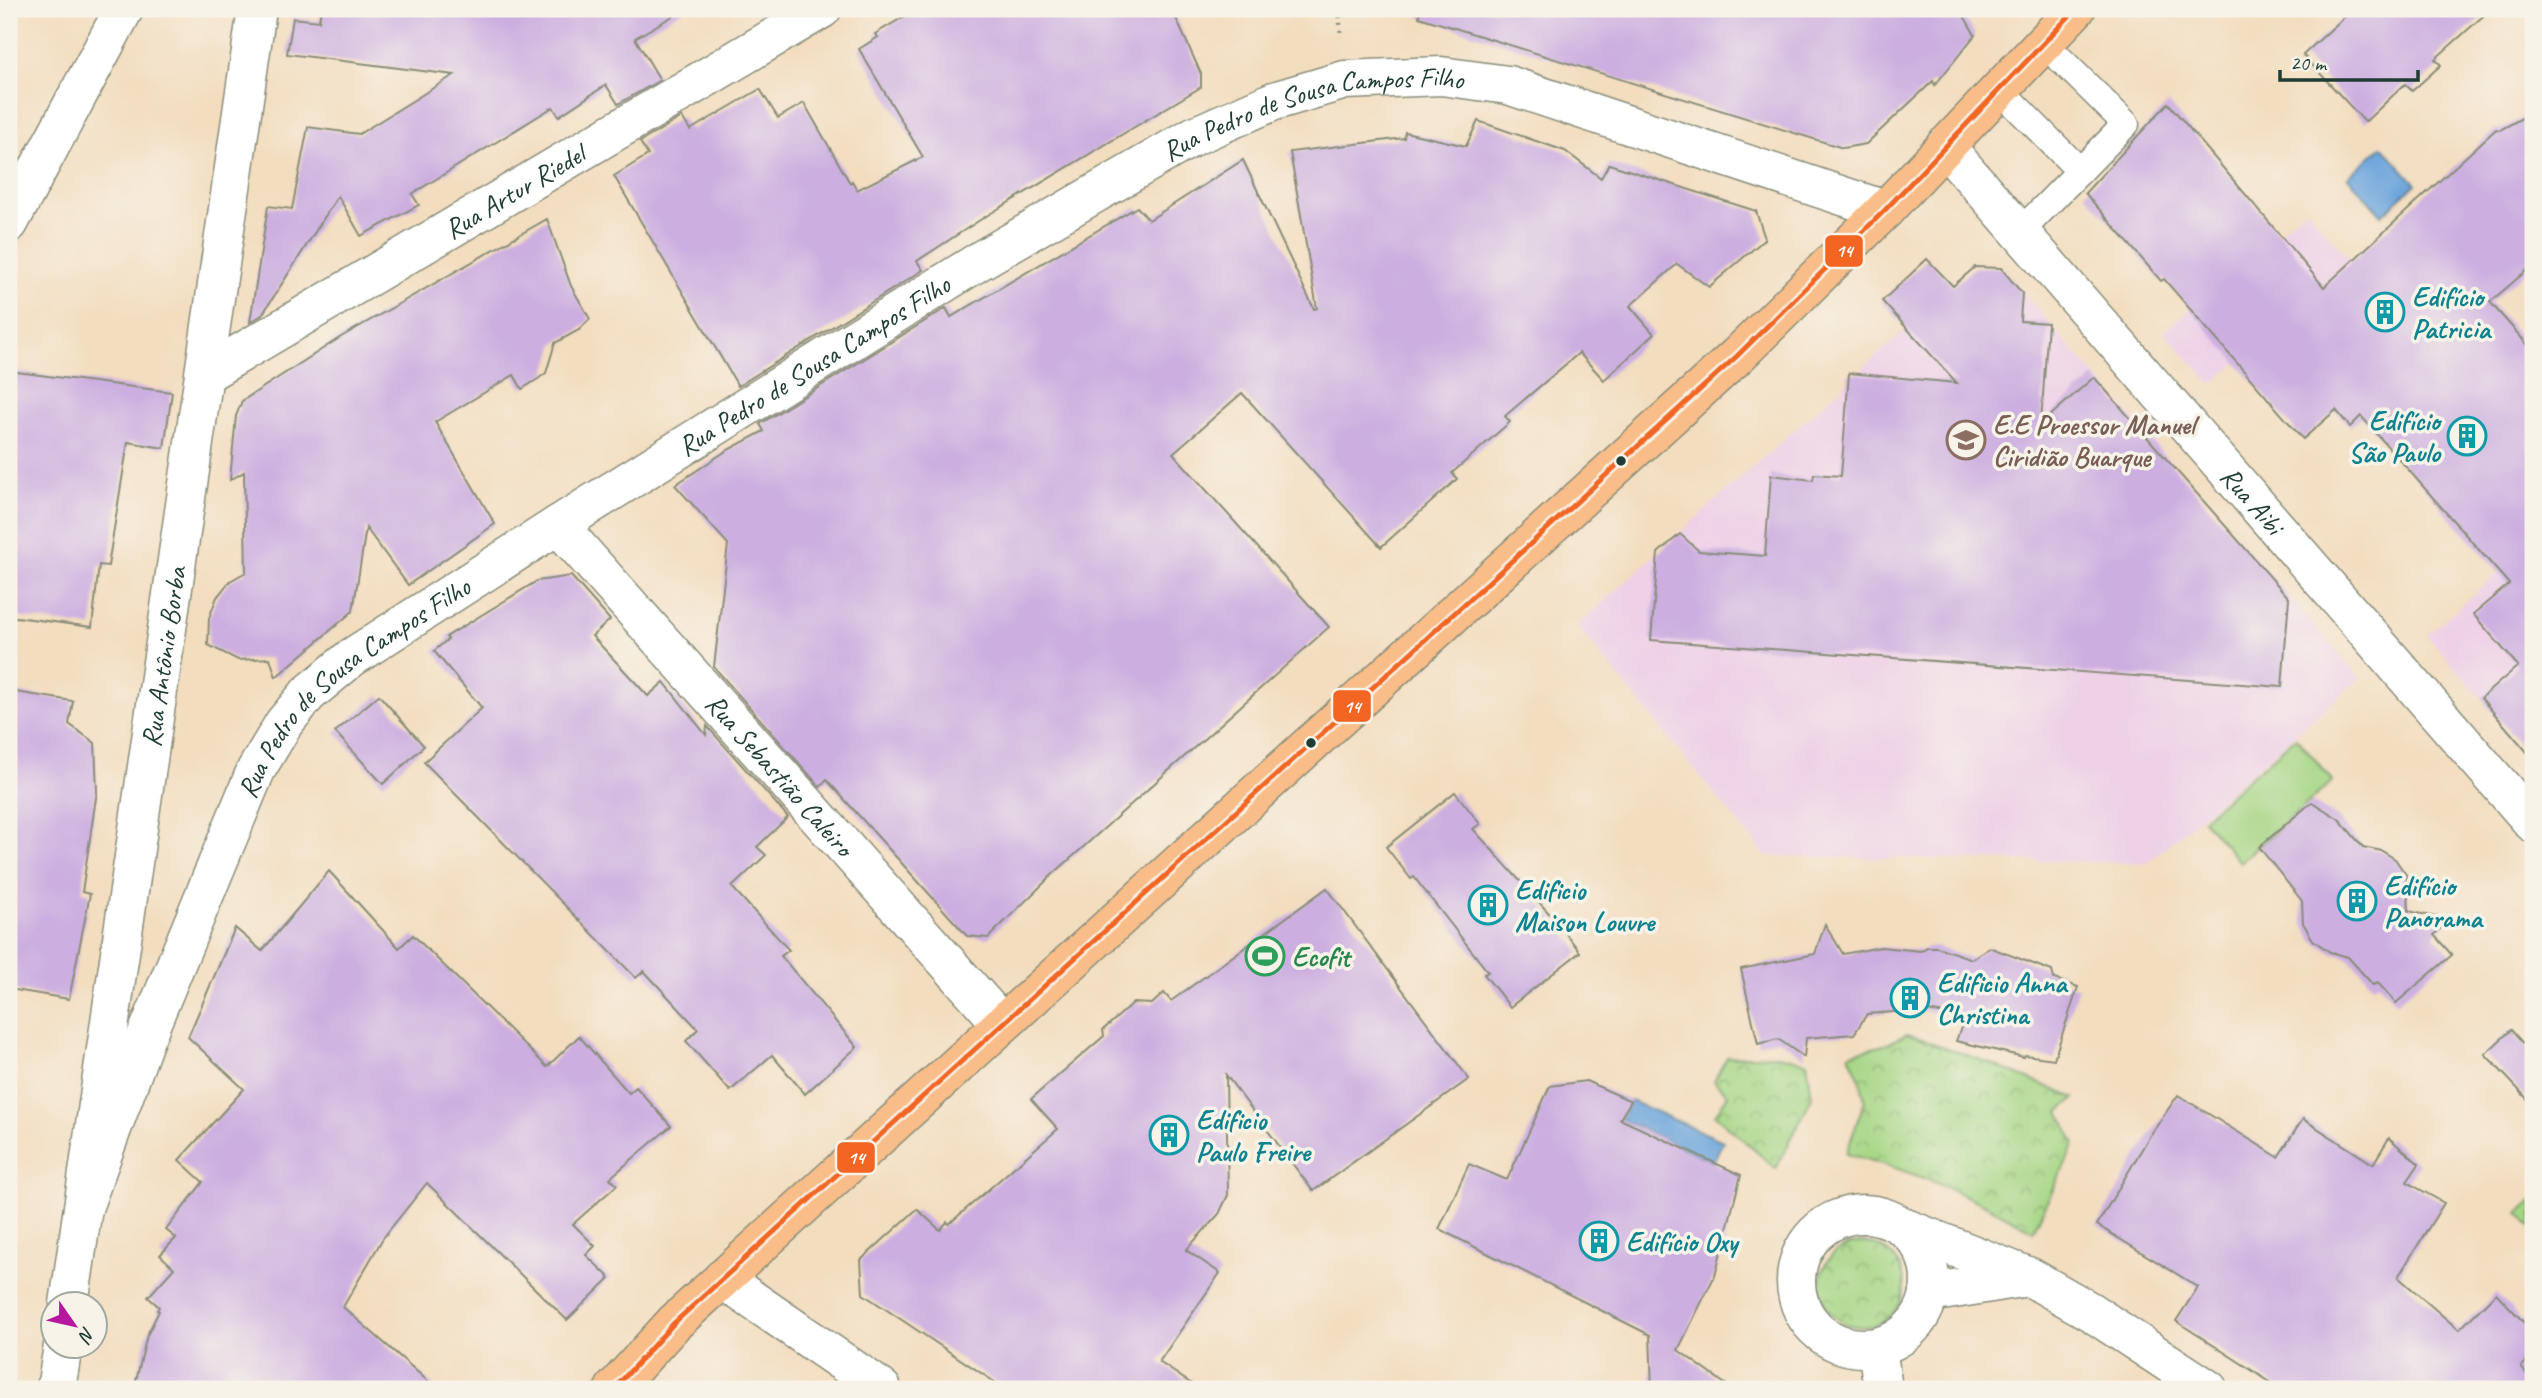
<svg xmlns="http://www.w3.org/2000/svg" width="2542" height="1398" font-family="Caveat,sans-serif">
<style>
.built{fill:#eed0e7}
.park{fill:url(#park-crowns);stroke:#62895c;stroke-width:2}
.pitch{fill:#a4d583;stroke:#62895c;stroke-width:2}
.water{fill:#6ea6dc;stroke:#467288;stroke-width:2}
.building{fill:#ccafe0}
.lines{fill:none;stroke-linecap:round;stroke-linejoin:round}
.lane-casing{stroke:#898d7a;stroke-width:29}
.street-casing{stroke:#898d7a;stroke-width:41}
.primary-casing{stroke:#898d7a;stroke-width:41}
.path{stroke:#898d7a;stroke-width:4.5;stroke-dasharray:2 5;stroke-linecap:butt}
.lane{stroke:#fff;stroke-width:26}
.street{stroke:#fff;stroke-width:38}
.primary{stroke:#f8bd88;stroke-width:38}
.bus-1-casing{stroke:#f7f3e8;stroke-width:10}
.bus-1{stroke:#f26522;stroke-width:5}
.bus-dot{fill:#1f3d34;stroke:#f7f3e8;stroke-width:2.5}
.labels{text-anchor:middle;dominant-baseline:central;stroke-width:7;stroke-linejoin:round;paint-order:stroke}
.street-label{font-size:28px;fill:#1f3d34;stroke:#f7f3e8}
.culture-label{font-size:28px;font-weight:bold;fill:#0d838f;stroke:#f7f3e8;text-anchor:start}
.education-label{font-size:28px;font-weight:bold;fill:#785e54;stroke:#f7f3e8;text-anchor:start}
.leisure-label{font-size:28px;font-weight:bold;fill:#27864d;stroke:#f7f3e8;text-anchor:start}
.line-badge{stroke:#f7f3e8;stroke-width:2.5}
.badge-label{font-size:19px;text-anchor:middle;font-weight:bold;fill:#fff}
</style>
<defs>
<pattern id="park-crowns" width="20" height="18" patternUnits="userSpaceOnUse" patternTransform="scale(1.75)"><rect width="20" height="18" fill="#a4d583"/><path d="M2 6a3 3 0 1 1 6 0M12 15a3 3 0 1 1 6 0" fill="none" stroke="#85ae6c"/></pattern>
</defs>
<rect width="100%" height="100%" fill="#f7f3e8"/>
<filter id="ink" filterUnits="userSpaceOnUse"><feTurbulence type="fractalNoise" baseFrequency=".0143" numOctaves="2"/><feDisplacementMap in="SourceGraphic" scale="14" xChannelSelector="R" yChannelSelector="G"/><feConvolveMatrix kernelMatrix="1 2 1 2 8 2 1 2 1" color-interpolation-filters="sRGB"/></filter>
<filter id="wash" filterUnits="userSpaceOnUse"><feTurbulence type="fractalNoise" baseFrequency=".00686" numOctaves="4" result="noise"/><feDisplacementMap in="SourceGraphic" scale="28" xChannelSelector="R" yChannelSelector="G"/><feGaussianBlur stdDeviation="1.57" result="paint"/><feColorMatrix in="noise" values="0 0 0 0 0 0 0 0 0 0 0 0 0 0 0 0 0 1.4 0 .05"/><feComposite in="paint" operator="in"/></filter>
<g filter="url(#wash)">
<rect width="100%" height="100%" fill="#f3ddbf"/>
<g class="built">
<polygon points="2306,208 2353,263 2212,384 2164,332"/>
<polygon points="1975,267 2001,268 2360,678 2147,863 1765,856 1577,626"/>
<polygon points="2533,543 2533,653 2481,698 2427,635"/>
</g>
<g class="park">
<path d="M1907 1034 1981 1060 2075 1098 2059 1112 2075 1144 2033 1231C1973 1196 1913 1170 1846 1154L1865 1100 1860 1079 1849 1054 1884 1045Z"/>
<polygon points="1778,1055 1807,1062 1812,1097 1776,1169 1715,1115 1728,1095 1714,1081 1727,1057"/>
<circle cx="1862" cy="1285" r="42"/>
</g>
<g class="pitch">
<polygon points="2296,737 2333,781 2240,862 2202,819"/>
<polygon points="2533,1201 2533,1228 2519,1213"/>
</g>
<g class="water">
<polygon points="2382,146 2416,184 2382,215 2348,177"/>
<polygon points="1631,1101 1723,1141 1713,1162 1620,1119"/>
</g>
<g id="blocks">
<g class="building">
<polygon points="321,9 685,9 635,38 660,80 618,104 606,85 559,116 553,107 412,194 419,205 361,236 338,196 262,315 250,322 268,206 292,209 308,127 359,134 454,75 287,54 293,18 319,21"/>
<polygon points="917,9 1172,9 1201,74 1201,87 983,218 917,261 923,270 738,386 614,176 648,155 640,142 682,117 690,130 760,89 778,118 804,103 850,183 852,181 857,190 923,157 859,49 878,37 875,34"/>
<polygon points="1420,9 1960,9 1975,35 1935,85 1933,81 1866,144 1843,148 1419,17"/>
<polygon points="2353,9 2491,9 2435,59 2441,65 2412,91 2405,84 2365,122 2303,55"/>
<polygon points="2168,103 2324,287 2496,129 2500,130 2533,112 2533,265 2490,302 2533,351 2533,759 2481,698 2518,666 2473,614 2509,584 2361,416 2350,427 2336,410 2303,439 2164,279 2161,281 2085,193"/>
<polygon points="1478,121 1565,151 1601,178 1609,164 1756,211 1765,239 1709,287 1677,264 1630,306 1654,334 1604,380 1579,353 1505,416 1510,422 1452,473 1457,479 1381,547 1242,393 1173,453 1329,627 1051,876 988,938 967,936 827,780 820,787 714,667 728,544 675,485 726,451 764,431 760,424 946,308 951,317 1137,207 1149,220 1243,160 1314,309 1317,308 1290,152 1404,138 1405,132 1466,146"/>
<polygon points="547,219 571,286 590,319 579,330 555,343 546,373 538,379 522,389 514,375 435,422 495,524 408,585 366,528 353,611 276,677 270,658 238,660 208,645 209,618 217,597 230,581 246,572 244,472 230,480 236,416 242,401 341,337"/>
<polygon points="1927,259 1953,286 1975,267 2001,268 2022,293 2020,321 2048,323 2041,424 2094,377 2289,598 2282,687 1651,640 1658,553 1680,534 1699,551 1765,556 1771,475 1813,480 1814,474 1841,476 1849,373 1957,383 1882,301"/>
<polygon points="9,371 172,392 164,448 128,442 108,566 99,565 92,627 9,616"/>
<polygon points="571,576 610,620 592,636 648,696 664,682 706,735 707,726 788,817 757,847 766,855 732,887 789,950 781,956 857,1047 805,1094 772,1055 730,1091 686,1041 698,1029 644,971 636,978 424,762 482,708 434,651 448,639 446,637 537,581"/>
<polygon points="9,691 73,701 69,724 95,743 97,791 82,892 90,894 69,999 9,989"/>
<polygon points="379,695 424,746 383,784 335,732"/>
<polygon points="1455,792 1480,824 1473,829 1556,921 1580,952 1510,1007 1484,974 1488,972 1414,877 1411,879 1386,847"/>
<polygon points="2312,802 2339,819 2363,847 2382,851 2395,859 2407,876 2409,911 2448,920 2434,935 2452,955 2396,1003 2378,983 2373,985 2348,957 2330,952 2313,940 2303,923 2302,901 2259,847"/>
<polygon points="329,871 399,948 413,935 547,1067 579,1036 629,1093 636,1087 671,1126 610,1178 617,1185 573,1224 595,1246 586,1255 610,1278 567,1320 427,1183 383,1238 343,1307 437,1389 134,1389 147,1335 159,1311 157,1310 159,1307 148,1297 174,1268 160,1255 176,1238 166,1230 203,1182 179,1160 244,1089 188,1037 235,928 262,951"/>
<polygon points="1327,888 1469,1079 1313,1191 1226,1075 1228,1195 1219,1214 1186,1250 1220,1273 1159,1362 1199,1389 1005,1389 863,1294 861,1260 917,1209 940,1230 947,1222 949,1224 1058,1129 1031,1099 1104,1036 1103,1030 1133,1003 1152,1004 1164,993 1171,1001"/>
<polygon points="1825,924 1843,954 1881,947 1921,951 1927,947 1937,947 1972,959 1989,947 2052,971 2054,979 2078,987 2054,1059 2025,1055 2024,1057 1956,1041 1965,1017 1920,1010 1867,1014 1854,1034 1806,1038 1804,1057 1778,1039 1758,1044 1741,969 1815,954"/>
<polygon points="2511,1030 2533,1055 2533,1105 2485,1054"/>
<polygon points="1586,1081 1631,1101 1620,1119 1741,1175 1715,1275 1678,1350 1732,1389 1652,1389 1650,1335 1439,1229 1469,1164 1507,1180 1550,1086"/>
<polygon points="2178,1095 2278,1157 2303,1119 2373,1164 2389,1138 2419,1164 2407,1182 2444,1203 2398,1277 2459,1330 2496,1293 2533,1332 2533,1355 2521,1367 2533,1382 2533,1389 2281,1389 2176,1321 2198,1287 2097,1225 2149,1137"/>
</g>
</g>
</g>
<g filter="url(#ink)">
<use href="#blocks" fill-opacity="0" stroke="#898d7a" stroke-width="2"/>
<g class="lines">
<defs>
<g id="lane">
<polyline points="1999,89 2080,171 2126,124 2043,42"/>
<polyline points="2020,232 2080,171"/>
</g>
<g id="street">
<path id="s1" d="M1945 146 2533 823"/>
<polyline points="9,223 124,9"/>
<path id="s2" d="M205 374 822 9"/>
<path id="s3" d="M558 525 1002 1024"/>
<path id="s4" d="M83 1208 145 1039 256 770 284 723 308 694 351 658 558 525 981 260 1194 136 1274 101 1345 80 1441 76 1508 85 1885 210"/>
<circle cx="1863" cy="1281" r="67"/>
<polyline points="1908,1229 2030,1277 2091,1312 2208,1389"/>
<polyline points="722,1279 882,1389"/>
<polyline points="1929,1293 2028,1277"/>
<path id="s5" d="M69 1304 257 9"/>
<polyline points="1877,1347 1883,1389"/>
<polyline points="56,1389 63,1346"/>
</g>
<polyline id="primary" points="614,1389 674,1323 1737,356 1885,210 2076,9"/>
</defs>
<use href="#lane" class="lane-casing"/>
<use href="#street" class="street-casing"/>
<use href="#primary" class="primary-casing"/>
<polyline class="path" points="1339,9 1341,37"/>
<use href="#lane" class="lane"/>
<use href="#street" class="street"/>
<use href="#primary" class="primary"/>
<defs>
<polyline id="bus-1" points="614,1389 674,1323 1737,356 1885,210 2076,9"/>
</defs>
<use href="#bus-1" class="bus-1-casing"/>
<use href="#bus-1" class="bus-1"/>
</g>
</g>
<defs>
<symbol id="building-ring" viewBox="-11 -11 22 22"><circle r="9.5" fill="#f7f3e8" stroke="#0f9aa8" stroke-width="1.5"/><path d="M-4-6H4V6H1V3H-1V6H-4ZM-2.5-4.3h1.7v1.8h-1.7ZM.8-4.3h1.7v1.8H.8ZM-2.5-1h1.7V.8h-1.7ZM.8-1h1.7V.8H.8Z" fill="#0f9aa8"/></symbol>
<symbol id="school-ring" viewBox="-11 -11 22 22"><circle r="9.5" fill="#f7f3e8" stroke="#8d6e63" stroke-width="1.5"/><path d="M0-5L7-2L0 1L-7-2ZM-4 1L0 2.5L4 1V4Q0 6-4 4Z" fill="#8d6e63"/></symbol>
<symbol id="stadium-ring" viewBox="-11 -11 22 22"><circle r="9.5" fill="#f7f3e8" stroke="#2e9e5b" stroke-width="1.5"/><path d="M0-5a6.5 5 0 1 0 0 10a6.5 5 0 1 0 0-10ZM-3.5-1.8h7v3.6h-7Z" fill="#2e9e5b"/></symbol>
</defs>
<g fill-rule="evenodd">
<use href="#building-ring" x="2363" y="290" width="44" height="44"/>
<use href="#building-ring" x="2445" y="414" width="44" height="44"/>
<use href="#school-ring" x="1944" y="418" width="44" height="44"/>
<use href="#building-ring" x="2335" y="879" width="44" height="44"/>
<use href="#building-ring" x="1466" y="883" width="44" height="44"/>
<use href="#stadium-ring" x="1243" y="934" width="44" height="44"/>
<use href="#building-ring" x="1888" y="976" width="44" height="44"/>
<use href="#building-ring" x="1147" y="1113" width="44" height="44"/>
<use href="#building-ring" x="1577" y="1219" width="44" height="44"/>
</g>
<g class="bus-dot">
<circle cx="1621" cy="461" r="6"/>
<circle cx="1311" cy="743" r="6"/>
</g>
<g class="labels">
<g class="street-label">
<text stroke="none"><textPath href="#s4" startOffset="1734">Rua Pedro de Sousa Campos Filho</textPath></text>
<text stroke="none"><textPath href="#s2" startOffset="359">Rua Artur Riedel</textPath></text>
<text stroke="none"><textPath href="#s4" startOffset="1167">Rua Pedro de Sousa Campos Filho</textPath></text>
<text stroke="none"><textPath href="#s1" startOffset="469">Rua Aibi</textPath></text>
<text stroke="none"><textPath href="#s5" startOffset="654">Rua Antônio Borba</textPath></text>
<text stroke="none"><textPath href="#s4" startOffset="600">Rua Pedro de Sousa Campos Filho</textPath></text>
<text stroke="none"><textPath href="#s3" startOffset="334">Rua Sebastião Caleiro</textPath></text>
</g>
<g class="culture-label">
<text x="2412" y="296">Edifício<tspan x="2412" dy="32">Patricia</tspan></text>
<text x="2440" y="420" text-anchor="end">Edifício<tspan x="2440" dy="32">São Paulo</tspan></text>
<text x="2384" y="885">Edifício<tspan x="2384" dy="32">Panorama</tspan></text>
<text x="1515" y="889">Edificio<tspan x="1515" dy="32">Maison Louvre</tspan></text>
<text x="1937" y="982">Edificio Anna<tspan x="1937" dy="32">Christina</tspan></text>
<text x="1196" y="1119">Edificio<tspan x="1196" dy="32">Paulo Freire</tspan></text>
<text x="1626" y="1241">Edifício Oxy</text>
</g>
<g class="education-label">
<text x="1993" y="424">E.E Proessor Manuel<tspan x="1993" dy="32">Ciridião Buarque</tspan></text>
</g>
<g class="leisure-label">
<text x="1292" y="956">Ecofit</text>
</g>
</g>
<g class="line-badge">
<rect x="1824" y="234" width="40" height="34" rx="7" fill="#f26522"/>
<rect x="1332" y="689" width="40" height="34" rx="7" fill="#f26522"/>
<rect x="836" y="1141" width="40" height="33" rx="7" fill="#f26522"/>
</g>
<g class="badge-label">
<text x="1844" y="257">14</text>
<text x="1352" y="713">14</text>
<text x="856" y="1164">14</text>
</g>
<rect width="2542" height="1398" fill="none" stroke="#f7f3e8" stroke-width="35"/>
<g transform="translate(74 1325) rotate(124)"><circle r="33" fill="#f7f3e8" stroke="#a1aaa0" stroke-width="2"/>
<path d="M0-5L12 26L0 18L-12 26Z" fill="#b5179e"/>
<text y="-10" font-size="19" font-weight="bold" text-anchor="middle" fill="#1f3d34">N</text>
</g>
<path d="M2280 70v10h138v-10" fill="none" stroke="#1f3d34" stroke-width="3.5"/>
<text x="2290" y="70" font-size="21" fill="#1f3d34" stroke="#f7f3e8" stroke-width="5" paint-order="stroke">20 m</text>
</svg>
